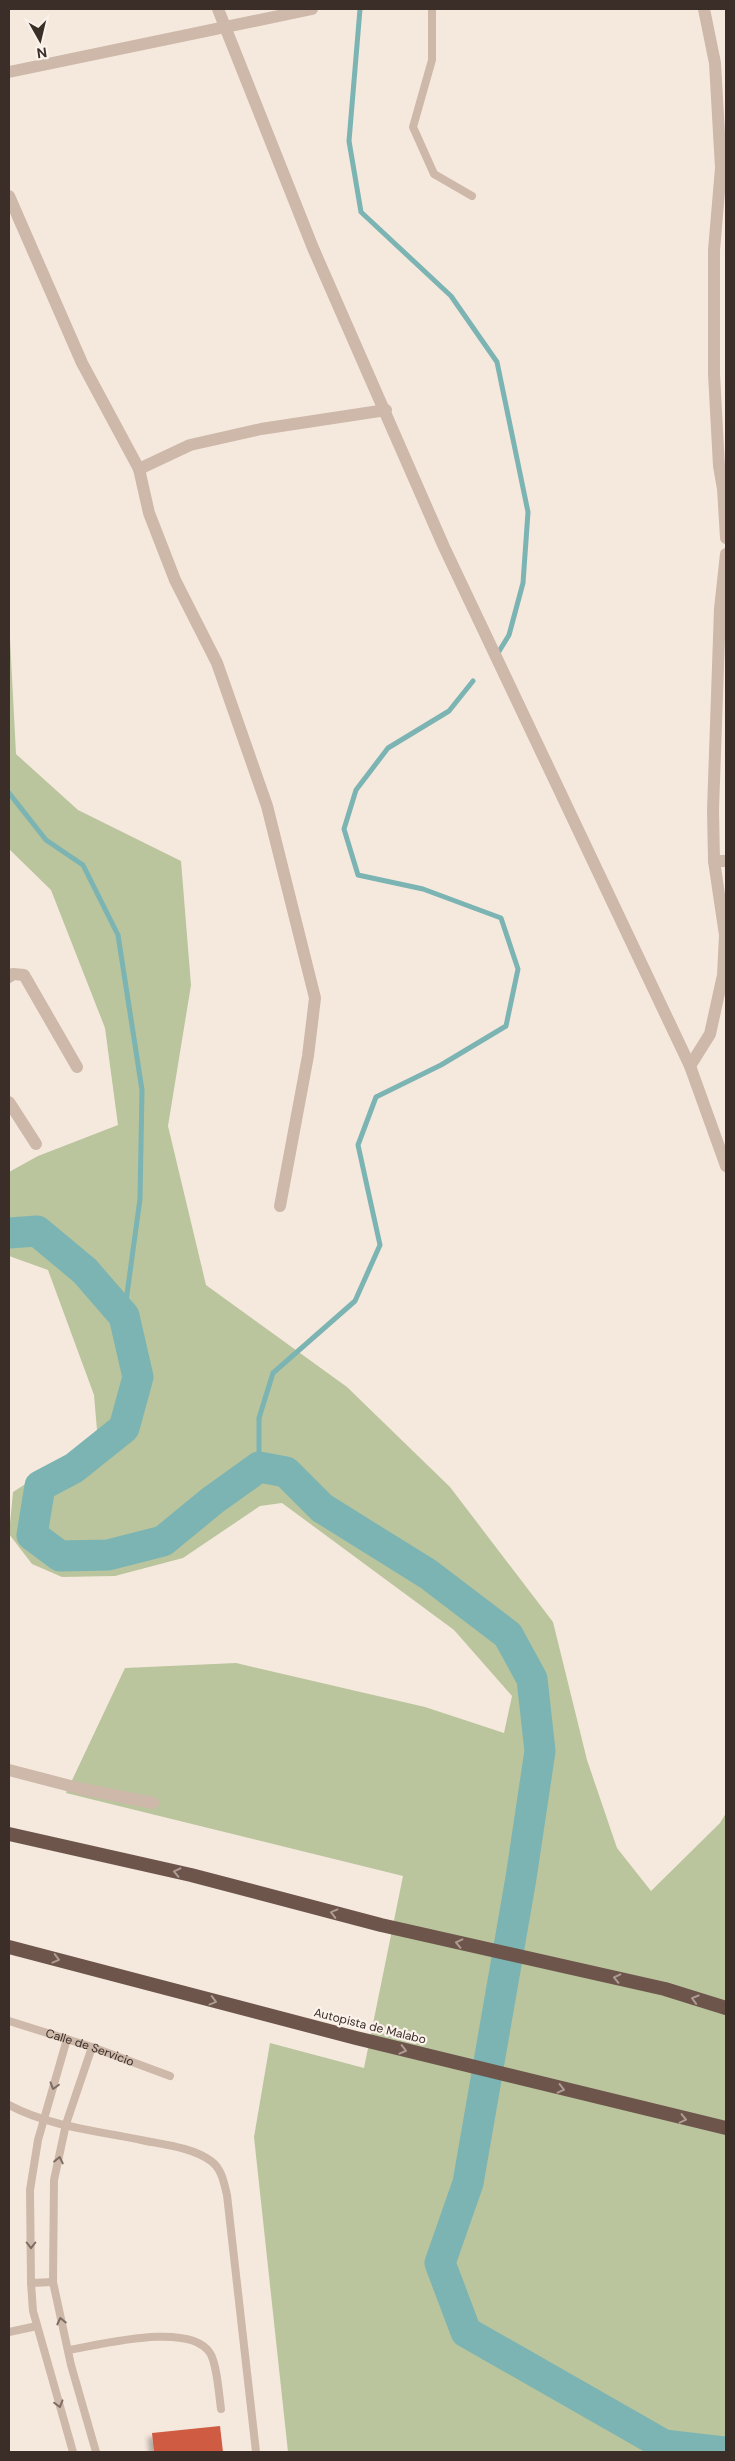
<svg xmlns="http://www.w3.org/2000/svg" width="735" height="2461" font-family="'DM Sans',sans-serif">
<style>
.green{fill:#bac59d}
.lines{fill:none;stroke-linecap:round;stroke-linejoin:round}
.stream{stroke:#7bb4b3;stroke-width:5}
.river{stroke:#7bb4b3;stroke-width:31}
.building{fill:#cf5c42;filter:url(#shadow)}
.service{stroke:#ceb8a9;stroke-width:8}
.minor{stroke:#ceb8a9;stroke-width:12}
.tertiary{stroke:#ceb8a9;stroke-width:12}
.trunk{stroke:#6d554c;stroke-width:14}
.oneway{stroke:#ad9c94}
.oneway2{stroke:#7d6c63}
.labels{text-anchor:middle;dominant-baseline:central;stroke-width:4.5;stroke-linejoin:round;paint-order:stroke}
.street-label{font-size:12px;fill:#3b2e29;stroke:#fbf3eb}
</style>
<defs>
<filter id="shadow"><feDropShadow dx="-4.5" dy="4.5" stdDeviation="2.5" flood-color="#0004"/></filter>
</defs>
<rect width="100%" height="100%" fill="#f5e9de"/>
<polygon class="green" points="9,619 16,754 78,810 181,861 191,985 168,1126 206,1285 347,1387 450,1487 553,1622 587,1760 617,1848 651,1891 720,1823 726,1813 726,2452 288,2452 254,2137 270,2043 364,2068 403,1876 66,1793 125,1668 236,1663 425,1707 504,1733 512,1696 454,1630 282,1503 260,1506 183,1558 115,1576 62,1577 32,1564 9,1534 13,1492 78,1450 97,1430 94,1395 48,1270 9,1256 9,1172 38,1156 118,1125 105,1028 51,890 9,849"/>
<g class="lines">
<g class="stream">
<polyline points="360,9 349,141 361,212 451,296 497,362 528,512 523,583 509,635 498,653"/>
<polyline points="9,793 46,840 83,865 118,935 142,1090 140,1199 124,1316"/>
<polyline points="259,1467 259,1418 273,1373 355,1301 380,1245 358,1145 376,1097 441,1065 506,1026 518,969 501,918 423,889 358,875 344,829 356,790 388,748 449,711 473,681"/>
</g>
<polyline class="river" points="9,1233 37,1231 85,1271 124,1316 138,1377 124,1428 74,1468 40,1486 32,1535 60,1556 108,1555 163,1541 213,1500 259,1467 286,1472 322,1508 428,1574 508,1635 532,1679 540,1751 521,1878 468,2183 440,2263 466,2332 664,2445 724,2452"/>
</g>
<polygon class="building" points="220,2426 223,2452 154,2452 152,2433"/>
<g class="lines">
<g class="service">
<polyline points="432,9 432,60 413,127 434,174 472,196"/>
<path id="s1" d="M9 2021 92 2047 170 2076"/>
<polyline points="67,2039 38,2140 30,2190 31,2283 33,2311 73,2452"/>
<polyline points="92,2047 66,2124 54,2180 53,2282 71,2365 96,2452"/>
<path d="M9 2105C50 2127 100 2131 146 2141 167 2145 193 2148 211 2161 222 2169 224 2183 227 2195L256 2452"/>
<polyline points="31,2283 53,2282"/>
<polyline points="9,2332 37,2326"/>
<path d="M68 2350C100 2345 190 2321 210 2353 217 2364 219 2395 221 2409"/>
</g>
<g class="minor">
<polyline points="218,9 313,248 444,547 690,1066 726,1166"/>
<polyline points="704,9 715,63 721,168 714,250 714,374 719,466 723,489 726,538"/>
<polyline points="9,196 82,363 139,469 149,513 175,580 217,663 267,806 315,998 308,1056 280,1206"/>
<polyline points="139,469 190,445 261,429 386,410"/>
<polyline points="714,861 726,861"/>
<polyline points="9,977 13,974 24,975 77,1067"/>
<polyline points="690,1066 710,1034 723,975 725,935 714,861 713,810 720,609 726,554"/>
<polyline points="9,1102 36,1144"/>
<polyline points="9,1770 82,1789 153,1803"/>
</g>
<polyline class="tertiary" points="9,72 312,9"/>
<g class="trunk">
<polyline points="9,1834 191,1875 381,1925 665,1989 726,2008"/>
<polyline points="9,1947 356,2038 726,2128"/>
</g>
</g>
<defs><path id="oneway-chevron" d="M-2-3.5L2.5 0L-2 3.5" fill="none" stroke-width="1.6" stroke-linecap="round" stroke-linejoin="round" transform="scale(1.25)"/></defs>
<g class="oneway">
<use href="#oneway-chevron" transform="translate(177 1872) rotate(-167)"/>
<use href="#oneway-chevron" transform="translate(334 1913) rotate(-165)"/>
<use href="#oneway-chevron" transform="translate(459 1943) rotate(-167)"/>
<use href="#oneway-chevron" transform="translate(56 1959) rotate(15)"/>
<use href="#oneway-chevron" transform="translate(617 1978) rotate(-167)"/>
<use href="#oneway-chevron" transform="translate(695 1999) rotate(-163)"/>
<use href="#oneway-chevron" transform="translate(213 2001) rotate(15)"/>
<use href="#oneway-chevron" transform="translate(403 2050) rotate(14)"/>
<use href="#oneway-chevron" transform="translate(561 2089) rotate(14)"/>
<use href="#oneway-chevron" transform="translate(683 2119) rotate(13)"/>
</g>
<g class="oneway2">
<use href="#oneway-chevron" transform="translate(54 2086) rotate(106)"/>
<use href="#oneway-chevron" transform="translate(59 2160) rotate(-78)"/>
<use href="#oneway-chevron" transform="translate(31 2245) rotate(90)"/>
<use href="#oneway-chevron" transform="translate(61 2321) rotate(-103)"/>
<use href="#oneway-chevron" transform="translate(59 2404) rotate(74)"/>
</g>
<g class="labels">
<g class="street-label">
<text transform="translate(370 2026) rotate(14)">Autopista de Malabo</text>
<text stroke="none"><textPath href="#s1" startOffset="85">Calle de Servicio</textPath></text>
</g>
</g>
<rect width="735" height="2461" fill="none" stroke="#3b2e29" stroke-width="20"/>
<g transform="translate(40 40) rotate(172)" stroke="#fbf3eb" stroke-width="4" paint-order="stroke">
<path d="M0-4L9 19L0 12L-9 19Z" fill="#3b2e29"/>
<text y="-8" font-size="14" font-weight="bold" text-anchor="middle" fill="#3b2e29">N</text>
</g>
</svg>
